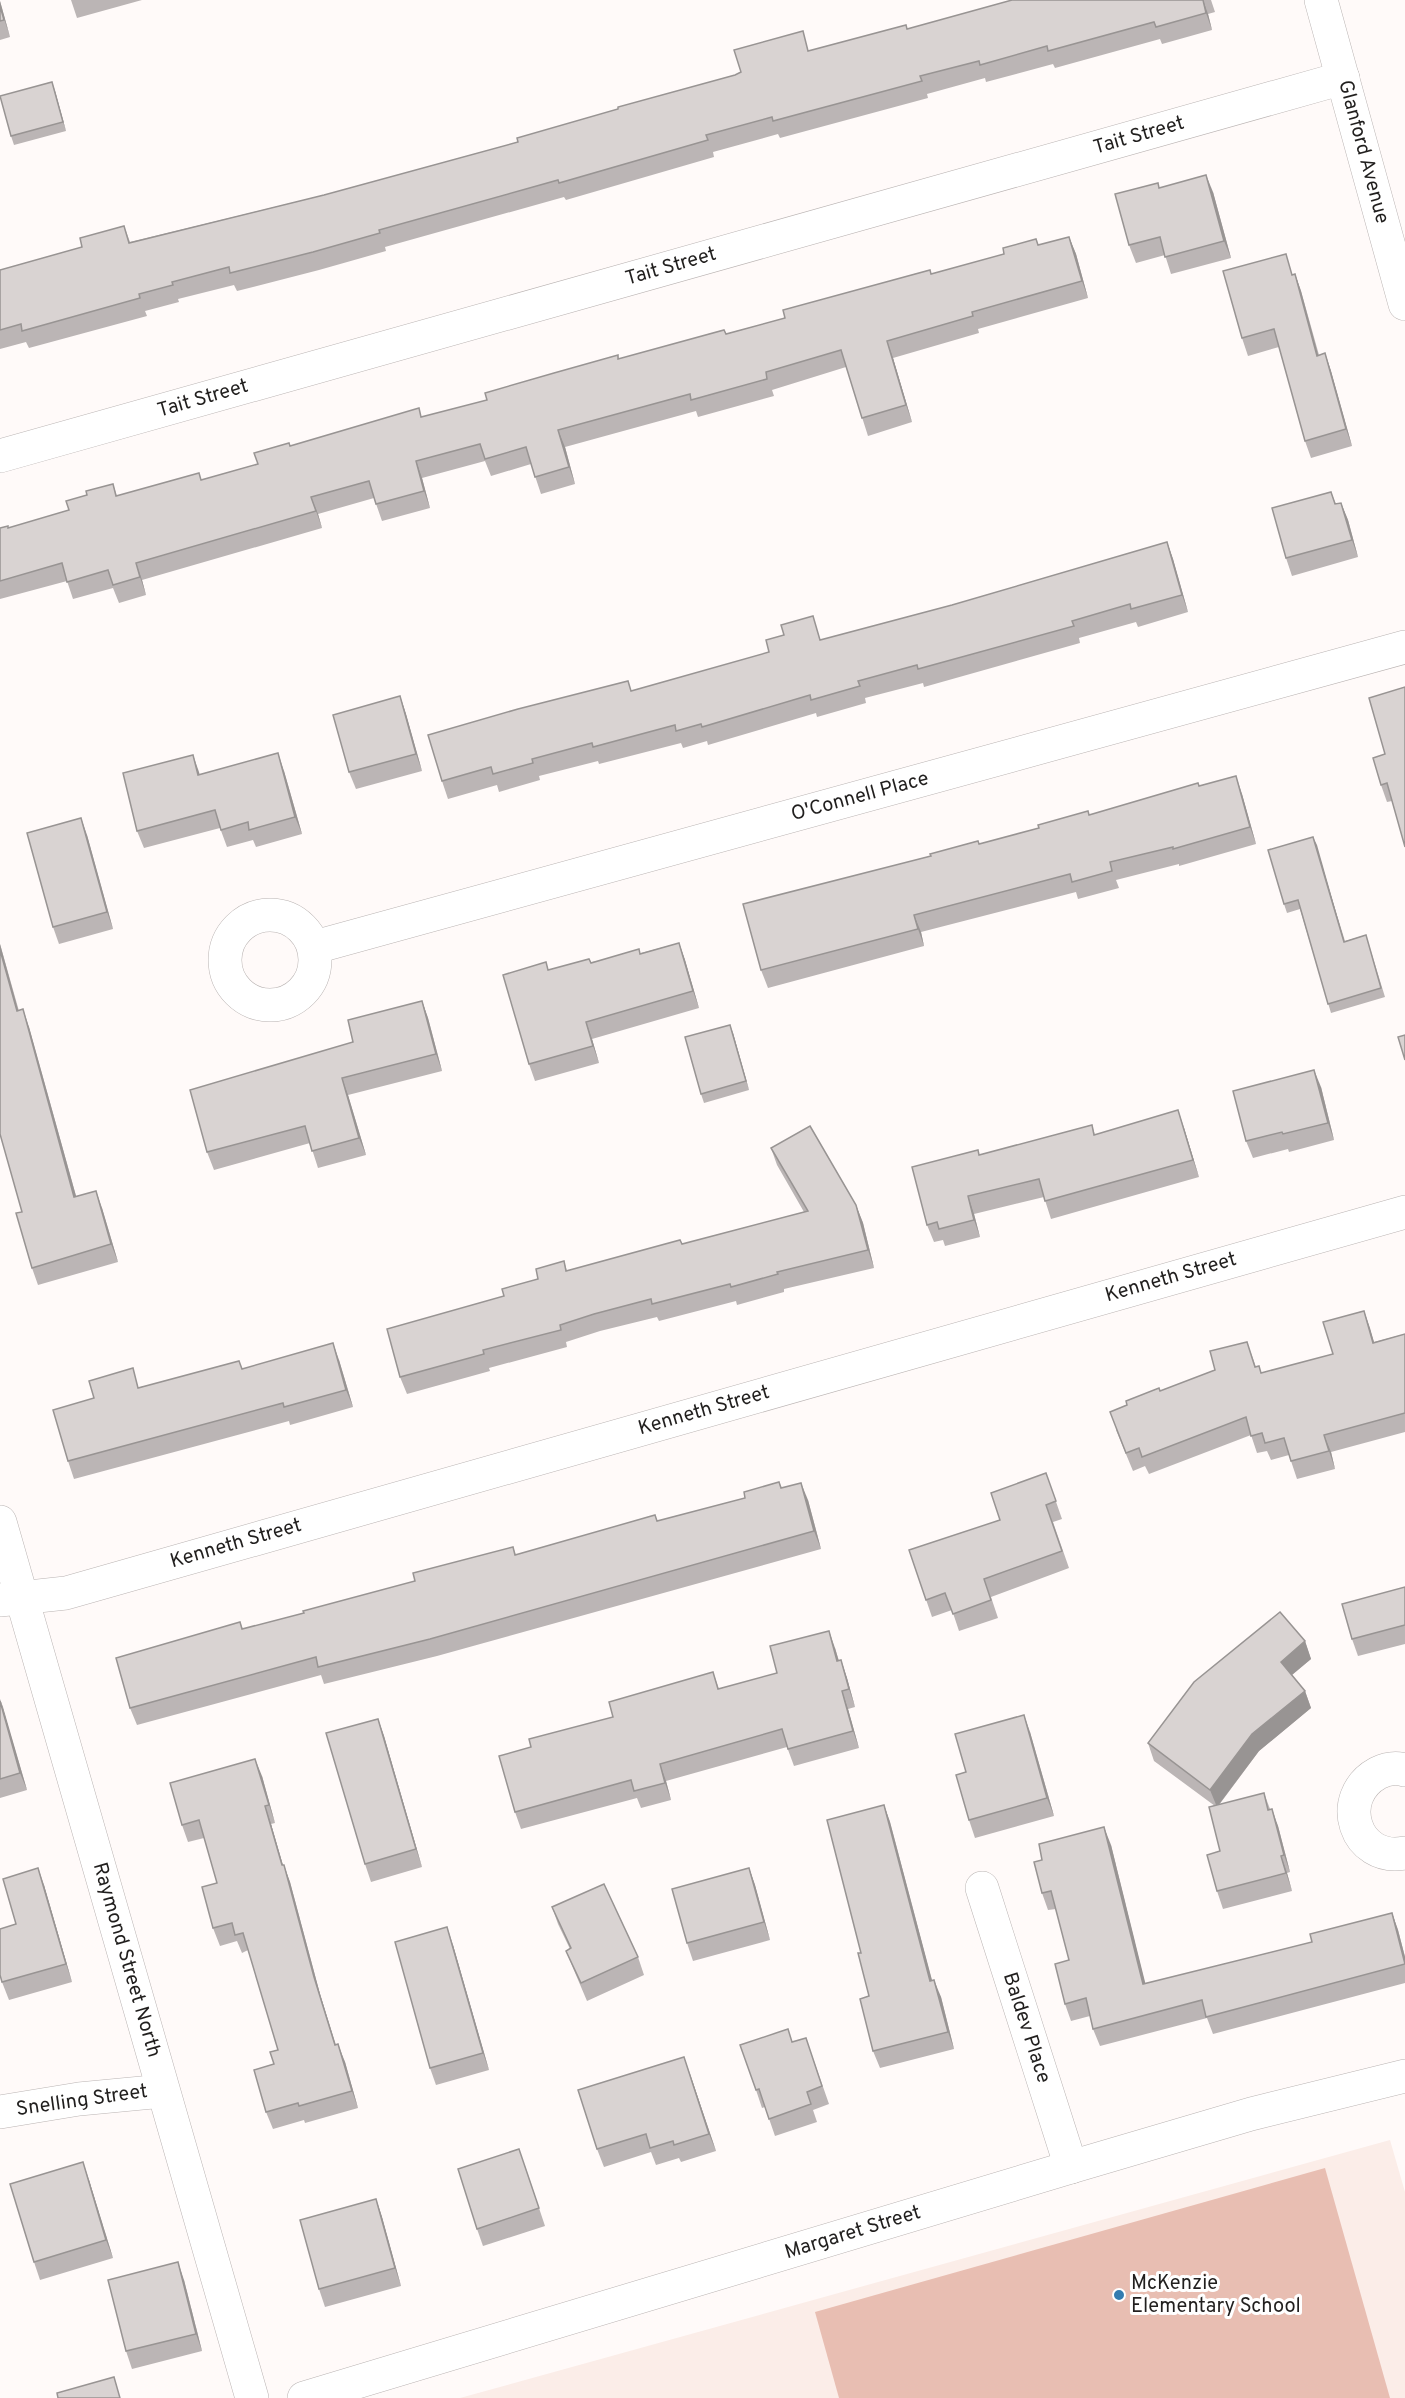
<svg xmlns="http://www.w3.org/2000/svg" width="1405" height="2398" font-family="Overpass,sans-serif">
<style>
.built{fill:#fbede8}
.green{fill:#e8beb2}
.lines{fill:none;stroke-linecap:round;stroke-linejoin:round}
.minor-casing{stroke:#bab4b3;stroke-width:34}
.secondary-casing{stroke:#bab4b3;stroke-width:34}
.minor{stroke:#fff;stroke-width:33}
.secondary{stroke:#fff;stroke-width:33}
.wall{fill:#bbb5b5}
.shaded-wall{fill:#989493}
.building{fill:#d9d3d2;stroke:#989493;stroke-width:1.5}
.poi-dot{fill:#347cb0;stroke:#fff;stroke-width:2}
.labels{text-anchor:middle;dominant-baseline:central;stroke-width:6;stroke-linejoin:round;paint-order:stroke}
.street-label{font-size:20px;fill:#211f1e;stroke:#fff}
.poi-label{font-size:20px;fill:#211f1e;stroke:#fff;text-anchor:start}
</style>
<rect width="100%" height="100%" fill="#fffaf9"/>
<polygon class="built" points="1390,2140 1405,2192 1405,2398 460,2398"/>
<polygon class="green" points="1325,2168 1390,2398 839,2398 815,2312"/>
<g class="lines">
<defs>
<g id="minor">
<polyline points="0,456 1343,78"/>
<circle cx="270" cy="960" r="45"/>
<polyline points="315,947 1405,647"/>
<polyline points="0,1522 252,2398"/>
<polyline points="0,1600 66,1593 1405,1212"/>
<path d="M1405 1770C1396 1767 1386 1769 1378 1773 1334 1797 1355 1863 1405 1853"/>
<polyline points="982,1888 1071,2167"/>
<polyline points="0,2112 79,2099 163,2091"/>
<polyline points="304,2398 1071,2167 1251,2114 1405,2076"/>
</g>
<polyline id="secondary" points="1321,0 1405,304"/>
</defs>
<use href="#minor" class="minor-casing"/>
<use href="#secondary" class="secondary-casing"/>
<use href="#minor" class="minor"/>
<use href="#secondary" class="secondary"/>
</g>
<g class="wall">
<polygon points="71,0 142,0 77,18"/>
<polygon points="1012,0 1211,0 1215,12 1208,14 1212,30 1162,44 1160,39 1055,68 1053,64 986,82 985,78 927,94 928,98 780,138 778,134 713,152 714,157 566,200 564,197 385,247 386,251 319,270 237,291 234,285 178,299 179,302 145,311 147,316 29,348 26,342 0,349 0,270 82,247 124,226 130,242 324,195 518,142 735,75 810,51 908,29"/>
<polygon points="0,1 10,37 0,40"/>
<polygon points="55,91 66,131 14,145 11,136"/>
<polygon points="1158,183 1159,188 1213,192 1231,258 1171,274 1165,255 1136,263 1129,245"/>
<polygon points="1069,237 1076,254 1088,298 978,329 979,333 893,358 912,422 868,436 846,367 772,390 774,396 698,417 696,411 565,447 575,484 541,494 531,464 491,476 485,461 422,478 430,508 382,521 374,498 318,514 322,528 142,580 146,595 119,603 113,588 73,599 67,581 0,599 0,528 9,528 69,510 87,495 113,484 117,496 201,480 258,464 290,446 422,417 487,400 618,355 619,359 726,334 785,318 931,274"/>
<polygon points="1293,274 1295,274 1301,291 1319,355 1325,353 1331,371 1352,446 1311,458 1305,441 1279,347 1248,356 1242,338"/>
<polygon points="1331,492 1336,504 1341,503 1348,520 1358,557 1292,576 1286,558"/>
<polygon points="1167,542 1173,559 1188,612 1138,627 1136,622 1079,638 1080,643 924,687 923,683 865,698 866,703 817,717 816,713 708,745 707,741 683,748 681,743 599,764 598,761 539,776 540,780 499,792 497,785 448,799 442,781 632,691 952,605"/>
<polygon points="1405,687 1392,801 1387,802 1381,785 1385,754"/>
<polygon points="400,696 406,714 422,771 356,789 349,772"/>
<polygon points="284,771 302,834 256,847 253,840 227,847 220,828 144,848 137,831 200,775"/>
<polygon points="1199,786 1242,794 1256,844 1179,866 1179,864 1116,880 1119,888 1078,899 1076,892 921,932 924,946 768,988 761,970 979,844"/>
<polygon points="87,835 113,929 59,944 53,927"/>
<polygon points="1313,837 1345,941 1366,935 1385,997 1331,1013 1300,909 1287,913 1284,904"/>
<polygon points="679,943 685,960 699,1008 592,1039 599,1063 535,1081 529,1064 548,970 641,953"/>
<polygon points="0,944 19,1011 29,1027 76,1196 102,1208 118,1262 38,1285 32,1268 22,1212 0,1125"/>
<polygon points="422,1001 428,1018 442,1071 348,1095 366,1155 318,1168 310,1143 214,1170 207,1152 353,1042"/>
<polygon points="733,1033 749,1090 704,1103 701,1094"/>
<polygon points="1321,1087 1334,1140 1289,1152 1288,1149 1253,1158 1246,1141"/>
<polygon points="1092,1125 1095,1135 1184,1128 1199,1177 1051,1219 1044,1197 974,1214 980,1237 945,1246 943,1240 934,1242 927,1225 980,1155"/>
<polygon points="771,1148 856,1205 863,1223 874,1268 784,1289 784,1292 737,1305 736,1301 659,1321 657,1317 600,1331 566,1342 567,1347 489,1368 490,1371 407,1394 400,1377 504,1296 538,1279 564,1261 567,1271 682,1244 804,1212 777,1165"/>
<polygon points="1364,1311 1374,1342 1405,1334 1405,1432 1331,1452 1335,1469 1297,1479 1289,1455 1271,1460 1267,1451 1257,1453 1251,1435 1149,1474 1145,1466 1133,1471 1116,1430 1127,1405 1215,1370 1247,1342 1256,1367 1259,1366 1261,1373 1333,1354"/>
<polygon points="339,1360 353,1407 290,1425 289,1421 74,1479 68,1461 94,1398 140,1387 242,1369"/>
<polygon points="1046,1473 1062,1519 1053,1522 1069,1568 991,1597 998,1618 959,1631 952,1610 932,1617 909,1550 1000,1520"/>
<polygon points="779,1482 782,1488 808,1500 821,1549 437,1656 324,1684 321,1675 137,1725 130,1708 240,1622 243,1629 304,1613 415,1581 513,1547 516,1555 657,1521 745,1498"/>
<polygon points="1405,1587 1405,1644 1358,1656 1352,1639"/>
<polygon points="1305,1641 1311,1659 1292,1675 1305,1691 1311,1708 1259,1751 1219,1805 1264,1793 1270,1809 1278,1826 1290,1872 1287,1873 1292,1891 1223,1909 1217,1891 1220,1851 1215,1806 1154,1761 1148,1743"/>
<polygon points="835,1648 839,1661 841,1660 847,1678 855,1707 848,1709 859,1748 794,1766 787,1747 666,1781 671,1800 641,1808 637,1798 521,1829 515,1812 531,1747 613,1717 713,1672 719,1689 777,1673"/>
<polygon points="0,1699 27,1790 0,1798"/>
<polygon points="378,1719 384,1736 422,1867 371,1882 365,1864"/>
<polygon points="1030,1732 1054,1816 975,1838 969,1820 966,1772"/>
<polygon points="262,1776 275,1823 271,1824 283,1865 290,1882 320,1994 336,2045 345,2062 358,2108 305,2123 304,2120 273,2129 266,2112 274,2064 278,2050 248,1950 242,1953 237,1941 220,1946 213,1928 217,1883 204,1838 188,1842 182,1825"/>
<polygon points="884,1805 890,1822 932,1981 941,1997 954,2049 880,2068 873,2051 869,1996 861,1953"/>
<polygon points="1111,1845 1145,1984 1312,1942 1392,1913 1398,1930 1405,1957 1405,1983 1213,2034 1207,2018 1100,2046 1093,2029 1090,2016 1071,2021 1065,2004 1069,1960 1056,1909 1048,1910 1042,1893"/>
<polygon points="749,1868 755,1885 770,1940 693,1961 687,1943"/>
<polygon points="44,1885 72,1982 9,2000 2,1982 16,1924"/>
<polygon points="552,1907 638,1957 644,1975 587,2001 573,1968 566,1951 570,1949 558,1924"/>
<polygon points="453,1945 489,2070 436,2085 430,2068"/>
<polygon points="806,2038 829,2104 813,2110 817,2122 775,2136 765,2107 762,2108 756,2090 792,2042"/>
<polygon points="690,2074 716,2151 681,2162 679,2158 656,2165 651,2152 604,2167 597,2149"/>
<polygon points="525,2166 545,2226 483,2246 477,2229"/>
<polygon points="89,2180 113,2258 40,2280 34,2262"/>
<polygon points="376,2199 382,2217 401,2286 325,2307 319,2289"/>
<polygon points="184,2280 202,2351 132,2369 126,2351"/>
</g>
<g class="shaded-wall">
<polygon points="1203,0 1208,14 1212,30 1206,13"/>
<polygon points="0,1 10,37 0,6"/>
<polygon points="52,82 55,91 66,131 63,122"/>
<polygon points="1206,175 1213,192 1231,258 1224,241"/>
<polygon points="1069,237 1076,254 1088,298 1082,281"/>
<polygon points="1295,274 1301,291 1323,373 1317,356"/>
<polygon points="887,341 893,358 912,422 906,405"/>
<polygon points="1325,353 1331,371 1352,446 1346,429"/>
<polygon points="558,430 565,447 575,484 569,467"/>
<polygon points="416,461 422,478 430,508 424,491"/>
<polygon points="311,497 318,514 322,528 316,511"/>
<polygon points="1341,503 1348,520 1358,557 1352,540"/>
<polygon points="1167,542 1173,559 1188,612 1182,595"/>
<polygon points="136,563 142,580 146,595 140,577"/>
<polygon points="400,696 406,714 422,771 416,754"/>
<polygon points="278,753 284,771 302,834 295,817"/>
<polygon points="193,755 199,772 204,793 198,775"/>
<polygon points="1236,776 1242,794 1256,844 1250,827"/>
<polygon points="81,818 87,835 113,929 107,912"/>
<polygon points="1313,837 1317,845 1347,951 1344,942"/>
<polygon points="914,915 921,932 924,946 918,929"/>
<polygon points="679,943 685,960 699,1008 693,991"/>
<polygon points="0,944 23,1028 17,1011 0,950"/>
<polygon points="422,1001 428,1018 442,1071 436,1054"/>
<polygon points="23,1009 29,1027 81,1214 74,1197"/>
<polygon points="586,1022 592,1039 599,1063 593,1046"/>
<polygon points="730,1025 733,1033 749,1090 746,1081"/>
<polygon points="1314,1070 1321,1087 1334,1140 1328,1123"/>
<polygon points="342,1078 348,1095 366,1155 359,1138"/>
<polygon points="1178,1110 1184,1128 1199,1177 1193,1160"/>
<polygon points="96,1191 102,1208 118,1262 111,1244"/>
<polygon points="968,1196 974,1214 980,1237 974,1220"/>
<polygon points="856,1205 863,1223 874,1268 868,1250"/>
<polygon points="1364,1311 1370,1328 1379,1360 1373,1343"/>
<polygon points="333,1343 339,1360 353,1407 346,1390"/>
<polygon points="1324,1435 1331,1452 1335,1469 1329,1451"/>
<polygon points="801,1483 808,1500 821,1549 814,1531"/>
<polygon points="829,1631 835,1648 844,1679 837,1661"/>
<polygon points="1305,1641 1311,1659 1287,1679 1281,1662"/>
<polygon points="841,1660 847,1678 855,1707 849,1689"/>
<polygon points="842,1691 848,1709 859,1748 853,1731"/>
<polygon points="1305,1691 1311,1708 1259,1751 1217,1807 1210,1790 1252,1734"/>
<polygon points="0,1699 3,1707 27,1790 20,1773"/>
<polygon points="1024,1715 1030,1732 1054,1816 1047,1798"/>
<polygon points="378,1719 384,1736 422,1867 416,1849"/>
<polygon points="255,1759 262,1776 275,1823 269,1805"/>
<polygon points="660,1764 666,1781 671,1800 665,1783"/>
<polygon points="884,1805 890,1822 937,1999 930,1981"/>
<polygon points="265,1806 271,1824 288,1883 282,1865"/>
<polygon points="1272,1809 1278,1826 1290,1872 1284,1855"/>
<polygon points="1104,1827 1111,1845 1150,2002 1143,1984"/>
<polygon points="1281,1856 1287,1873 1292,1891 1286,1873"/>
<polygon points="284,1865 290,1882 320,1994 341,2063 335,2045 314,1977"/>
<polygon points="38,1868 44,1885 72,1982 66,1964"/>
<polygon points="749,1868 755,1885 770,1940 764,1922"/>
<polygon points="1392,1913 1398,1930 1405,1957 1405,1964"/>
<polygon points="447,1927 453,1945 489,2070 483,2053"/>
<polygon points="934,1980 941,1997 954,2049 948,2032"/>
<polygon points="338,2044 345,2062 358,2108 352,2091"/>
<polygon points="684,2057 690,2074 716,2151 709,2134"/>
<polygon points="83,2162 89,2180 113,2258 106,2240"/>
<polygon points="376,2199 382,2217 401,2286 395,2268"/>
<polygon points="178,2262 184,2280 202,2351 196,2334"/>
</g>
<g class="building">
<polygon points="1012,0 1203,0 1206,13 1156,27 1154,22 1048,51 1047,46 980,65 979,61 920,76 922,81 773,121 772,117 706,135 708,140 559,183 558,180 379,230 380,233 313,252 230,273 229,267 172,282 173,285 139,294 140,298 22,331 21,324 0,330 0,270 82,247 80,238 124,226 129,243 324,195 518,142 517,138 618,109 618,107 735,75 741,72 734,50 803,31 808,51 906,25 907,29"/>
<polygon points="0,6 4,20 0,21"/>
<polygon points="52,82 63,122 11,136 0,96"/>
<polygon points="1206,175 1224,241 1165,257 1160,237 1129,245 1115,194 1158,183 1159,188"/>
<polygon points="1069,237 1082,281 972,312 973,316 887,341 906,405 862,418 841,350 766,372 767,379 691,400 690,394 558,430 569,467 535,477 526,447 485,459 480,444 416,461 424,491 376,504 369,481 311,497 316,511 136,563 140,577 113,585 108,570 67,582 62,563 0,581 0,528 8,526 8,528 69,510 66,501 87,495 86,491 113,484 116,496 199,473 201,480 258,464 254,453 289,443 290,446 419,408 421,417 487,400 485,393 554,373 618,355 618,359 724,330 726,334 785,318 783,310 930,270 931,274 1004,254 1003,248 1036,239 1038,245"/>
<polygon points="1286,254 1292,275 1295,274 1317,356 1325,353 1346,429 1305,441 1274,329 1242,338 1223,271"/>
<polygon points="1331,492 1335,504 1341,503 1352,540 1286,558 1272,508"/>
<polygon points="1167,542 1182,595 1131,609 1130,604 1072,621 1074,626 918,669 917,665 858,681 860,686 811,700 810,695 702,727 701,724 676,731 675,725 593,747 592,743 532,759 533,763 493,774 491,767 442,781 428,735 518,709 628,681 631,691 769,652 766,640 784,635 781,625 813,616 820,640 952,605"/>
<polygon points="1405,687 1405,847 1387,783 1381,785 1373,758 1385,754 1369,698"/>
<polygon points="400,696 416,754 349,772 333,715"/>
<polygon points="278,753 295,817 249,830 248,822 221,830 215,810 137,831 123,773 193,755 198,775"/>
<polygon points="1236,776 1250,827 1173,849 1173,847 1110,862 1112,871 1072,882 1070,874 914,915 918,929 761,970 743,904 931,856 930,854 978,841 979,844 1039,828 1038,825 1088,811 1089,815 1198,783 1199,786"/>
<polygon points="81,818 107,912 53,927 27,833"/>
<polygon points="1313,837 1344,942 1366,935 1381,988 1328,1004 1298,900 1284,904 1268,850"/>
<polygon points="679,943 693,991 586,1022 593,1046 529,1064 503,975 546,962 548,970 589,959 591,963 639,949 640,954"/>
<polygon points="0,950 17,1011 23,1009 74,1197 96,1191 111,1244 32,1268 16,1213 22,1212 0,1134"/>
<polygon points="422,1001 436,1054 342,1078 359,1138 312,1151 305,1126 207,1152 190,1090 353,1042 348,1020"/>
<polygon points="730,1025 746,1081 701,1094 685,1037"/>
<polygon points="1405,1035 1405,1060 1398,1037"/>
<polygon points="1314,1070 1328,1123 1283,1134 1282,1132 1246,1141 1233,1091"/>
<polygon points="1178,1110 1193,1160 1045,1201 1039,1179 968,1196 974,1220 939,1229 937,1222 927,1225 912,1167 978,1150 979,1155 1092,1125 1094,1135"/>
<polygon points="810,1126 856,1205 868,1250 777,1272 778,1274 731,1287 730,1284 652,1304 651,1299 594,1314 560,1325 561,1330 483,1350 484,1354 400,1377 387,1329 504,1296 502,1289 538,1279 536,1269 564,1261 566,1271 680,1240 682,1244 808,1211 771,1148"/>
<polygon points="1364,1311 1373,1343 1405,1334 1405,1413 1324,1435 1329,1451 1291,1461 1284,1438 1265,1443 1262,1433 1251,1436 1246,1417 1142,1457 1139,1448 1126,1453 1110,1412 1127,1405 1126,1401 1159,1388 1160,1391 1215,1370 1210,1351 1247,1342 1255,1367 1259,1366 1261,1373 1333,1354 1323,1322"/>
<polygon points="333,1343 346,1390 284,1407 283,1403 68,1461 53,1410 94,1398 89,1381 133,1368 138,1388 239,1361 242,1369"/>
<polygon points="1046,1473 1056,1501 1046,1505 1062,1551 984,1579 991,1600 953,1614 945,1593 926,1600 909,1550 1000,1520 991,1493"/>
<polygon points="779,1482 781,1488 801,1483 814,1531 430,1639 318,1667 316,1657 130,1708 116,1658 240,1622 242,1629 304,1613 303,1611 415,1581 413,1573 513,1547 515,1555 655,1515 657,1521 745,1498 744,1492"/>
<polygon points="1405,1587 1405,1625 1352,1639 1342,1604"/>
<polygon points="1280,1612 1305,1641 1281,1662 1305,1691 1252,1734 1210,1790 1148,1743 1194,1682"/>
<polygon points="829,1631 837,1661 841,1660 849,1689 842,1691 853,1731 788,1749 782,1729 660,1764 665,1783 634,1791 631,1780 515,1812 499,1756 531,1747 529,1739 613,1717 609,1702 713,1672 718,1689 777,1673 770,1646"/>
<polygon points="0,1701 20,1773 0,1779"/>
<polygon points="1024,1715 1047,1798 969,1820 956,1775 966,1772 955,1734"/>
<polygon points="378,1719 416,1849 365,1864 326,1733"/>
<polygon points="255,1759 269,1805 265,1806 282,1865 284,1865 314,1977 335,2045 338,2044 352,2091 299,2106 298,2103 266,2112 254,2070 274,2064 270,2052 278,2050 243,1933 235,1935 232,1923 213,1928 202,1887 217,1883 199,1820 182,1825 170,1783"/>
<polygon points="1264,1793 1268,1810 1272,1809 1284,1855 1281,1856 1286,1873 1217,1891 1207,1855 1220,1851 1209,1807"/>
<polygon points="884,1805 930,1981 934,1980 948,2032 873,2051 860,1999 869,1996 858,1953 861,1953 827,1820"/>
<polygon points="1104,1827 1143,1984 1312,1942 1310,1934 1392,1913 1405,1964 1206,2017 1202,2000 1093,2029 1086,1998 1065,2004 1055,1964 1069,1960 1051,1891 1042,1893 1034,1862 1042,1860 1039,1844"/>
<polygon points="38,1868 66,1964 2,1982 0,1975 0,1929 16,1924 3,1879"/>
<polygon points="749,1868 764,1922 687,1943 672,1889"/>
<polygon points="604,1884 638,1957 581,1983 566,1951 571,1948 552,1907"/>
<polygon points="447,1927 483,2053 430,2068 395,1942"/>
<polygon points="788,2029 792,2042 806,2038 822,2086 807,2092 811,2104 769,2119 759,2089 756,2090 740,2045"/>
<polygon points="684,2057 709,2134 674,2145 673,2141 650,2148 646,2134 597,2149 578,2090"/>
<polygon points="519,2149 539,2208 477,2229 458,2169"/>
<polygon points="83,2162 106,2240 34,2262 10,2184"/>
<polygon points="376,2199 395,2268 319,2289 300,2220"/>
<polygon points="178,2262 196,2334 126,2351 108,2280"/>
<polygon points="114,2377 120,2398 58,2398 57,2393"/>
</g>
<circle class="poi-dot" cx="1119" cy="2295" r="6"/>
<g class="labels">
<g class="street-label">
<text transform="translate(1139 136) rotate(-16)">Tait Street</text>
<text transform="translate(1363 152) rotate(75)">Glanford Avenue</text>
<text transform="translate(671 267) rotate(-16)">Tait Street</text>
<text transform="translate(203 399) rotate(-16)">Tait Street</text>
<text transform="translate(860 797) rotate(-15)">O'Connell Place</text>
<text transform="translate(1171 1278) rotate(-16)">Kenneth Street</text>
<text transform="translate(704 1411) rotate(-16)">Kenneth Street</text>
<text transform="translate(236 1544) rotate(-16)">Kenneth Street</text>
<text transform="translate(126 1960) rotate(74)">Raymond Street North</text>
<text transform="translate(1026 2028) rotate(72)">Baldev Place</text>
<text transform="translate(82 2101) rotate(-8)">Snelling Street</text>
<text transform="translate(853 2233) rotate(-17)">Margaret Street</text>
</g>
<g class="poi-label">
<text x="1131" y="2284">McKenzie<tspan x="1131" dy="23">Elementary School</tspan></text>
</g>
</g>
</svg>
